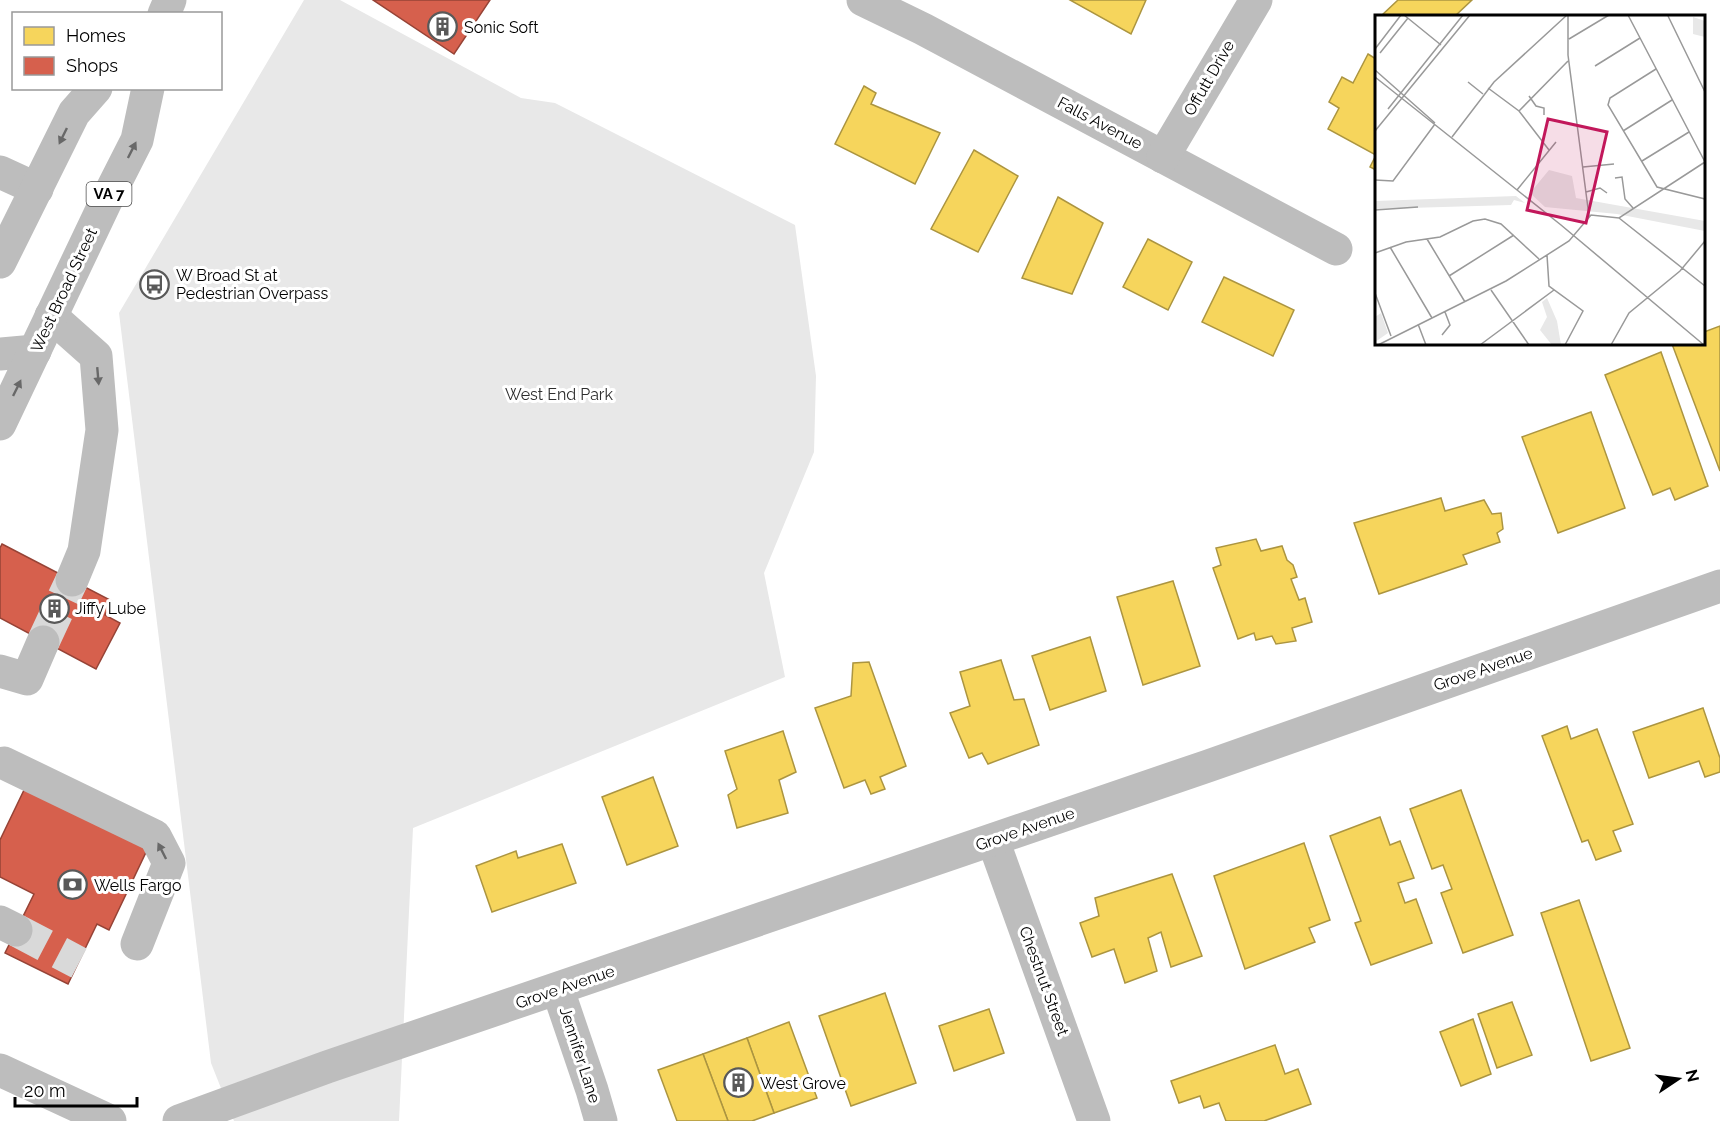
<svg xmlns="http://www.w3.org/2000/svg" width="1720" height="1121" font-family="Raleway,sans-serif">
<style>
.green{fill:#e8e8e8}
.homes{fill:#f6d55c;stroke:#ac9540;stroke-width:1.5}
.shops{fill:#d6604d;stroke:#964336;stroke-width:1.5}
.lines{fill:none;stroke-linecap:round;stroke-linejoin:round}
.minor-tunnel{stroke:#d9d9d9;stroke-width:33;stroke-dasharray:33 16;stroke-linecap:butt}
.minor{stroke:#bdbdbd;stroke-width:33}
.major{stroke:#bdbdbd;stroke-width:33}
.oneway{fill:#686868}
.labels{text-anchor:middle;dominant-baseline:central;stroke-width:6;stroke-linejoin:round;paint-order:stroke}
.shield{fill:#fff;stroke:#4c4c4c;stroke-width:1.5}
.shield-label{font-size:15px;font-weight:bold;fill:#000}
.poi-label{font-size:16px;fill:#000;stroke:#fff;text-anchor:start}
.street-label{font-size:16px;fill:#000;stroke:#fff}
.park-label{font-size:16px;fill:#2d2d2d;stroke:#fff}
.inset-road{fill:none;stroke:#999;stroke-width:1.5}
.view{fill:#c2185b;fill-opacity:0.15;stroke:#c2185b;stroke-width:3}
.inset-edge{fill:none;stroke:#000;stroke-width:3}
</style>
<rect width="100%" height="100%" fill="#fff"/>
<polygon class="green" points="304,0 340,0 521,98 555,103 795,225 816,376 814,452 764,573 785,677 413,828 399,1121 234,1121 211,1063 119,313"/>
<g class="homes">
<polygon points="1070,0 1146,0 1131,34"/>
<polygon points="1398,0 1472,0 1455,16 1381,16"/>
<polygon points="1368,54 1376,59 1376,170 1370,167 1376,155 1328,129 1339,108 1329,102 1342,77 1353,83"/>
<polygon points="864,86 876,93 871,104 940,133 915,184 835,144"/>
<polygon points="974,150 1018,176 978,252 931,229"/>
<polygon points="1058,197 1103,223 1072,294 1022,278"/>
<polygon points="1148,239 1192,262 1168,310 1123,287"/>
<polygon points="1224,277 1294,310 1273,356 1202,322"/>
<polygon points="1720,326 1720,471 1672,344 1704,344 1704,332"/>
<polygon points="1661,352 1708,486 1675,500 1670,488 1653,495 1605,375"/>
<polygon points="1591,412 1625,508 1558,533 1522,437"/>
<polygon points="1441,498 1445,511 1484,500 1492,514 1501,513 1503,529 1497,533 1500,542 1463,555 1467,564 1379,594 1354,523"/>
<polygon points="1256,539 1261,551 1282,546 1287,560 1293,565 1297,577 1291,579 1299,600 1305,598 1312,622 1292,628 1296,641 1276,644 1272,636 1256,640 1254,633 1238,639 1213,568 1221,565 1216,548"/>
<polygon points="1173,581 1200,666 1143,685 1117,597"/>
<polygon points="1090,637 1106,691 1050,710 1032,656"/>
<polygon points="1001,660 1014,700 1024,699 1039,745 988,764 982,753 969,758 950,713 970,706 960,672"/>
<polygon points="869,662 906,766 880,777 885,789 871,794 865,780 844,788 815,708 851,696 853,663"/>
<polygon points="1703,708 1720,758 1720,772 1705,777 1699,761 1649,778 1633,732"/>
<polygon points="1567,726 1571,739 1597,729 1633,824 1613,831 1621,851 1596,860 1588,840 1582,842 1542,736"/>
<polygon points="783,731 796,772 779,780 788,813 737,828 728,795 737,789 725,751"/>
<polygon points="653,777 678,846 627,865 602,797"/>
<polygon points="1461,790 1513,935 1463,953 1441,893 1452,889 1443,865 1432,869 1410,809"/>
<polygon points="1380,817 1390,845 1400,841 1414,878 1398,883 1405,903 1416,899 1432,943 1371,965 1355,923 1361,921 1330,836"/>
<polygon points="1304,843 1330,920 1309,928 1315,942 1245,969 1214,876"/>
<polygon points="562,844 576,883 492,912 476,866 516,851 518,858"/>
<polygon points="1172,874 1202,956 1171,967 1161,932 1148,938 1157,971 1125,983 1114,949 1092,957 1080,923 1099,916 1095,898"/>
<polygon points="1579,900 1630,1048 1591,1061 1541,913"/>
<polygon points="885,993 916,1083 851,1106 819,1016"/>
<polygon points="1512,1002 1532,1055 1497,1068 1478,1014"/>
<polygon points="989,1009 1004,1053 954,1071 939,1026"/>
<polygon points="1473,1019 1491,1074 1461,1086 1440,1032"/>
<polygon points="789,1022 817,1098 774,1113 747,1038"/>
<polygon points="747,1038 774,1113 752,1121 728,1121 703,1054"/>
<polygon points="1275,1045 1285,1074 1298,1069 1311,1104 1264,1121 1226,1121 1219,1103 1204,1108 1200,1096 1179,1103 1171,1081"/>
<polygon points="703,1054 728,1121 677,1121 658,1070"/>
</g>
<g class="shops">
<polygon points="373,0 490,0 454,54"/>
<polygon points="2,544 112,601 105,615 120,623 96,669 0,618 0,548"/>
<polygon points="25,788 148,848 109,930 97,924 68,984 5,953 34,894 0,877 0,840"/>
</g>
<g class="lines">
<g class="minor-tunnel">
<polyline points="43,642 72,580"/>
<polyline points="16,930 79,963"/>
</g>
<g class="minor">
<polyline points="863,0 923,29 1336,249"/>
<polyline points="1163,157 1256,0"/>
<polyline points="0,172 37,189"/>
<polyline points="51,316 96,356 102,430 84,551 72,580"/>
<polyline points="0,354 35,351"/>
<polyline points="0,671 27,679 43,642"/>
<polyline points="4,763 155,836 169,863 137,944"/>
<polyline points="993,840 1094,1121"/>
<polyline points="0,922 16,930"/>
<polyline points="558,990 592,1090 601,1121"/>
<polyline points="179,1121 327,1067 1208,766 1720,586"/>
</g>
<g class="major">
<polyline points="164,14 170,0"/>
<polyline points="0,262 74,113 96,88"/>
<polyline points="0,424 106,201 137,140 148,88"/>
<polyline points="0,1070 110,1121"/>
</g>
</g>
<defs><path id="oneway-solid" d="M-6-.8H1V-3.2L6.5 0L1 3.2V.8H-6Z" transform="scale(1.5)"/></defs>
<g class="oneway">
<use href="#oneway-solid" transform="translate(63 136) rotate(116)"/>
<use href="#oneway-solid" transform="translate(132 150) rotate(-63)"/>
<use href="#oneway-solid" transform="translate(98 376) rotate(85)"/>
<use href="#oneway-solid" transform="translate(17 388) rotate(-64)"/>
<use href="#oneway-solid" transform="translate(162 851) rotate(-117)"/>
</g>
<defs>
<symbol id="building-ring" viewBox="-11 -11 22 22"><circle r="9.5" fill="#fff" stroke="#595959" stroke-width="1.5"/><path d="M-4-6H4V6H1V3H-1V6H-4ZM-2.5-4.3h1.7v1.8h-1.7ZM.8-4.3h1.7v1.8H.8ZM-2.5-1h1.7V.8h-1.7ZM.8-1h1.7V.8H.8Z" fill="#595959"/></symbol>
<symbol id="bus-ring" viewBox="-11 -11 22 22"><circle r="9.5" fill="#fff" stroke="#595959" stroke-width="1.5"/><path d="M-5-6H5V4H4V6H2V4H-2V6H-4V4H-5ZM-3.5-4V0h7V-4ZM-3.5 1.2v1.5H-2V1.2ZM2 1.2v1.5H3.5V1.2Z" fill="#595959"/></symbol>
<symbol id="bank-ring" viewBox="-11 -11 22 22"><circle r="9.5" fill="#fff" stroke="#595959" stroke-width="1.5"/><path d="M-6-4H6V4H-6ZM0-2.3a2.3 2.3 0 1 0 0 4.6a2.3 2.3 0 1 0 0-4.6Z" fill="#595959"/></symbol>
</defs>
<g fill-rule="evenodd">
<use href="#building-ring" x="426" y="10" width="33" height="33"/>
<use href="#bus-ring" x="138" y="268" width="33" height="33"/>
<use href="#building-ring" x="38" y="592" width="33" height="33"/>
<use href="#bank-ring" x="56" y="868" width="33" height="33"/>
<use href="#building-ring" x="722" y="1066" width="33" height="33"/>
</g>
<g class="labels">
<rect class="shield" x="86.5" y="182" width="45" height="24" rx="4.5"/>
<g class="shield-label">
<text x="109" y="194">VA 7</text>
</g>
<g class="poi-label">
<text x="464" y="27">Sonic Soft</text>
<text x="176" y="275">W Broad St at<tspan x="176" dy="18">Pedestrian Overpass</tspan></text>
<text x="75" y="608">Jiffy Lube</text>
<text x="94" y="885">Wells Fargo</text>
<text x="760" y="1083">West Grove</text>
</g>
<g class="street-label">
<text transform="translate(1209 78) rotate(-60)">Offutt Drive</text>
<text transform="translate(1100 123) rotate(28)">Falls Avenue</text>
<text transform="translate(64 290) rotate(-65)">West Broad Street</text>
<text transform="translate(1483 669) rotate(-19)">Grove Avenue</text>
<text transform="translate(1025 829) rotate(-19)">Grove Avenue</text>
<text transform="translate(1044 981) rotate(70)">Chestnut Street</text>
<text transform="translate(565 987) rotate(-19)">Grove Avenue</text>
<text transform="translate(580 1055) rotate(72)">Jennifer Lane</text>
</g>
<g class="park-label">
<text x="559" y="394">West End Park</text>
</g>
</g>
<g transform="translate(1375 15)">
<rect width="330" height="330" fill="#fff"/>
<path d="M318 2 330 6V22L318 19ZM174 155 197 161 201 183 330 206V216L242 199 170 192 155 178ZM141 181 150 188 139 185 136 190 0 194V186ZM172 283 182 306 186 330H177L165 315 172 302 167 287ZM6 298 13 318 0 327V302Z" fill="#e8e8e8"/>
<path class="inset-road" d="M29 0 66 30M193 0V40L214 201M253 0 330 147M293 1 330 77M194 24 234 0M0 34 26 0M5 38 33 3M220 51 265 23M281 54 235 83 233 90 282 172 330 184M0 55 60 108M0 62 186 210 329 330M93 67 108 79M113 73 144 96 174 135M154 81 161 91 169 93V100M13 94 88 0M144 96 193 46M0 116 95 0M248 116 297 85M77 122 119 67 192 0M267 146 314 117M208 152 239 149M240 163 247 162 250 184 258 193M0 165 18 166 60 109M142 175 181 127M211 177 225 173 232 178M0 195 43 192M244 203 330 271M52 224 90 287M15 232 57 303M0 238 31 227 65 222 98 206 110 204 126 209 164 244M172 240 174 271 208 296 190 330M74 261 139 220M116 275 154 330M0 278 16 321M43 309 51 330M67 320 75 310 70 297M3 330 131 266 194 226 216 200 244 203 330 147M105 330 179 275M236 330 254 298 305 256 330 226"/>
<path class="view" d="M173 104 232 117 211 208 152 195Z"/>
<rect width="330" height="330" class="inset-edge"/>
</g>
<rect x="12" y="12" width="210" height="78" fill="#ffffff" stroke="#999999" stroke-width="1.5"/>
<rect x="24" y="27" width="30" height="18" fill="#f6d55c" stroke="#999999" stroke-width="1.5"/>
<text x="66" y="42" font-size="18" fill="#000000">Homes</text>
<rect x="24" y="57" width="30" height="18" fill="#d6604d" stroke="#999999" stroke-width="1.5"/>
<text x="66" y="72" font-size="18" fill="#000000">Shops</text>
<g transform="translate(1678 1079) rotate(77)" stroke="#ffffff" stroke-width="4.5" paint-order="stroke">
<path d="M0-4.5L10 22L0 15L-10 22Z" fill="#000000"/>
<text y="-9" font-size="16" font-weight="bold" text-anchor="middle" fill="#000000">N</text>
</g>
<path d="M15 1097v9h122v-9" fill="none" stroke="#000000" stroke-width="3"/>
<text x="24" y="1097" font-size="18" fill="#000000" stroke="#ffffff" stroke-width="4.5" paint-order="stroke">20 m</text>
</svg>
